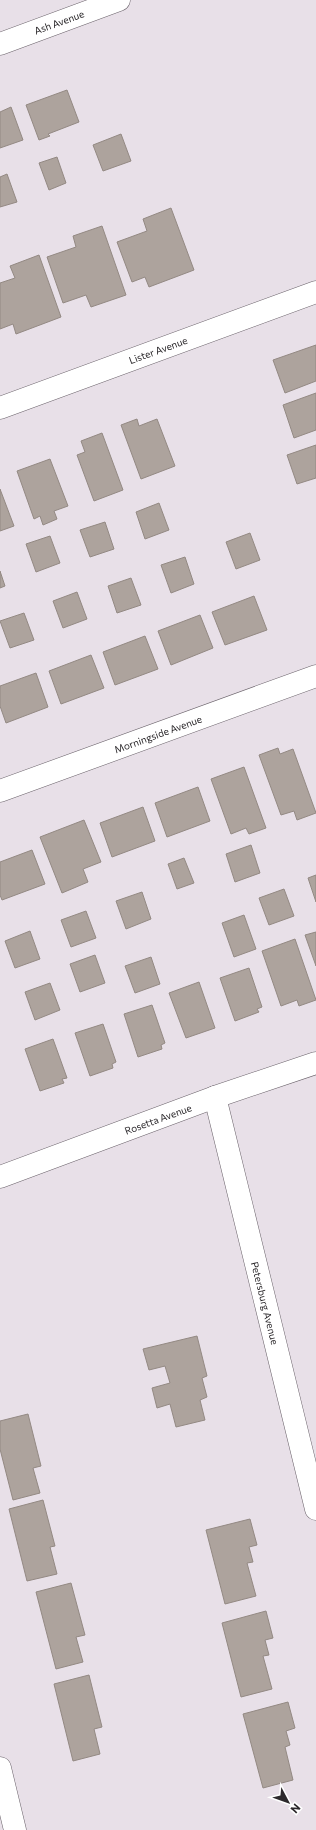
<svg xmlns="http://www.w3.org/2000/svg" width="316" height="1830" font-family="Commissioner,sans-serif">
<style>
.building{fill:#ada39d;stroke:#938983}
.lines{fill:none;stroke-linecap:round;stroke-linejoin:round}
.minor-casing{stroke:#6b636b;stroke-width:23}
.minor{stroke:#fff;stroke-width:22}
.labels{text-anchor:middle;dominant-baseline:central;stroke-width:3.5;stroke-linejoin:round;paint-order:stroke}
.street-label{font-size:10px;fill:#2c292c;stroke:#fff}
</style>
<rect width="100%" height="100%" fill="#e8e0e8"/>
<g class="building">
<polygon points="67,90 79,122 48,134 50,136 39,140 26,105"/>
<polygon points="11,107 23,140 0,148 0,112"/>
<polygon points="121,134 131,161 103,171 93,145"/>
<polygon points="57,157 66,183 49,190 39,163"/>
<polygon points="7,174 17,202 0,207 0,177"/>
<polygon points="171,208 194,270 149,287 145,277 132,282 117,242 147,231 143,219"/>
<polygon points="102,226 126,295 91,307 86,295 63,303 47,257 76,247 73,236"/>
<polygon points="39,255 61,317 16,334 13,324 0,329 0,283 15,278 10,266"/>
<polygon points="316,345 316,381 285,393 273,360"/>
<polygon points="316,393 316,430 294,438 283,405"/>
<polygon points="137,419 139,426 157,419 175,466 141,479 121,425"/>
<polygon points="102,433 123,490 94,501 77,455 85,452 81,441"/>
<polygon points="316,445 316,478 297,484 287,455"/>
<polygon points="50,459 68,506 54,511 57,519 43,525 40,516 34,519 17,471"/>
<polygon points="0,489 14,526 0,531"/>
<polygon points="159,503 169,530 145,539 136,512"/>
<polygon points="105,522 114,549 90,557 80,530"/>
<polygon points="250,533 260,560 236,569 226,542"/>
<polygon points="50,536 60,563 36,572 26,544"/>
<polygon points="185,557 194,584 171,593 161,565"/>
<polygon points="0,571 5,586 0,588"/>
<polygon points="131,578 141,605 117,613 108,586"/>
<polygon points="77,592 87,619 63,628 53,601"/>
<polygon points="254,596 267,630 225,645 212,612"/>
<polygon points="24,613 34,640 10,648 0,621"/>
<polygon points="200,615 213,648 171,665 158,631"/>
<polygon points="145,636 158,669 115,685 103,652"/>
<polygon points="91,655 104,688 61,704 49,671"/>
<polygon points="36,673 48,707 6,723 0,706 0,686"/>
<polygon points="278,748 280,754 293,749 316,813 297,820 294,811 281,815 259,755"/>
<polygon points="244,767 266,828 249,834 246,828 231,834 211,779"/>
<polygon points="198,787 210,821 167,837 155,803"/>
<polygon points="143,807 155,841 112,857 100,823"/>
<polygon points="84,820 101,862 83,869 88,882 62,893 40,837"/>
<polygon points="251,845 260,873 235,882 226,854"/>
<polygon points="32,850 45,884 2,900 0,895 0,862"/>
<polygon points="184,858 194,883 177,889 168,864"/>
<polygon points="316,875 316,902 308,878"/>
<polygon points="284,889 294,916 269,925 259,898"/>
<polygon points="142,892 151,919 126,929 116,901"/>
<polygon points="86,911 96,938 71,947 61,920"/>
<polygon points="244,915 256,949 234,957 222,923"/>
<polygon points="30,931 40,959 15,968 5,941"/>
<polygon points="316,932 316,966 305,935"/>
<polygon points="295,939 316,1000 299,1006 297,1000 281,1006 262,951"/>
<polygon points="95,955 105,983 80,992 70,964"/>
<polygon points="151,957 160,984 135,993 125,966"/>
<polygon points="249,968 262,1007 257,1009 259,1012 235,1021 220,978"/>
<polygon points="199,982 215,1028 186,1038 169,993"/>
<polygon points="50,983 60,1010 35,1020 25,992"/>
<polygon points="152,1005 165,1043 161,1045 162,1049 138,1057 124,1014"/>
<polygon points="103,1024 116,1062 112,1064 113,1068 90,1076 75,1033"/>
<polygon points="53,1039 67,1078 62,1079 64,1083 40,1091 25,1049"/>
<polygon points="197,1336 207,1376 202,1378 207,1397 200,1400 205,1420 176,1427 170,1404 157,1408 152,1388 170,1383 165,1366 149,1370 143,1349"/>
<polygon points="28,1414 41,1466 33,1468 40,1493 13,1500 0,1449 0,1421"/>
<polygon points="43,1500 55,1546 50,1547 57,1574 27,1581 9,1509"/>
<polygon points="250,1519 257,1545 249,1547 253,1562 247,1563 256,1596 225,1604 206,1530"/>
<polygon points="71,1583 85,1635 76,1637 83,1662 56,1669 36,1592"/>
<polygon points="266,1611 273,1638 265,1640 269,1655 263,1656 272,1689 241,1697 222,1623"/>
<polygon points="89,1675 102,1727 94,1729 100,1754 73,1761 54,1684"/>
<polygon points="288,1702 295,1728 286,1731 290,1745 285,1747 293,1780 263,1788 243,1714"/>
</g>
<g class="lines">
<defs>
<g id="minor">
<polyline points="0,44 119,0"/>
<polyline points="0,408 316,292"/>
<polyline points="0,791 316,676"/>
<polyline points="215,1097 316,1509"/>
<polyline points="0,1177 215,1097 316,1063"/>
<polyline points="0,1768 15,1830"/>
</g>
</defs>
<use href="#minor" class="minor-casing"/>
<use href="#minor" class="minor"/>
</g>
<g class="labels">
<g class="street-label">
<text transform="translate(59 22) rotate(-20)">Ash Avenue</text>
<text transform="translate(158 350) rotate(-20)">Lister Avenue</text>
<text transform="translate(158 734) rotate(-20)">Morningside Avenue</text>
<text transform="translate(158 1119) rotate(-20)">Rosetta Avenue</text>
<text transform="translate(265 1303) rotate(76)">Petersburg Avenue</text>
</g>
</g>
<g transform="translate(288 1802) rotate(131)" stroke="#ffffff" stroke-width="3" paint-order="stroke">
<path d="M0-3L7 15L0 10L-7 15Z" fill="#2c292c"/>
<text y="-6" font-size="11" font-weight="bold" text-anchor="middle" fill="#2c292c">N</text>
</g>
</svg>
